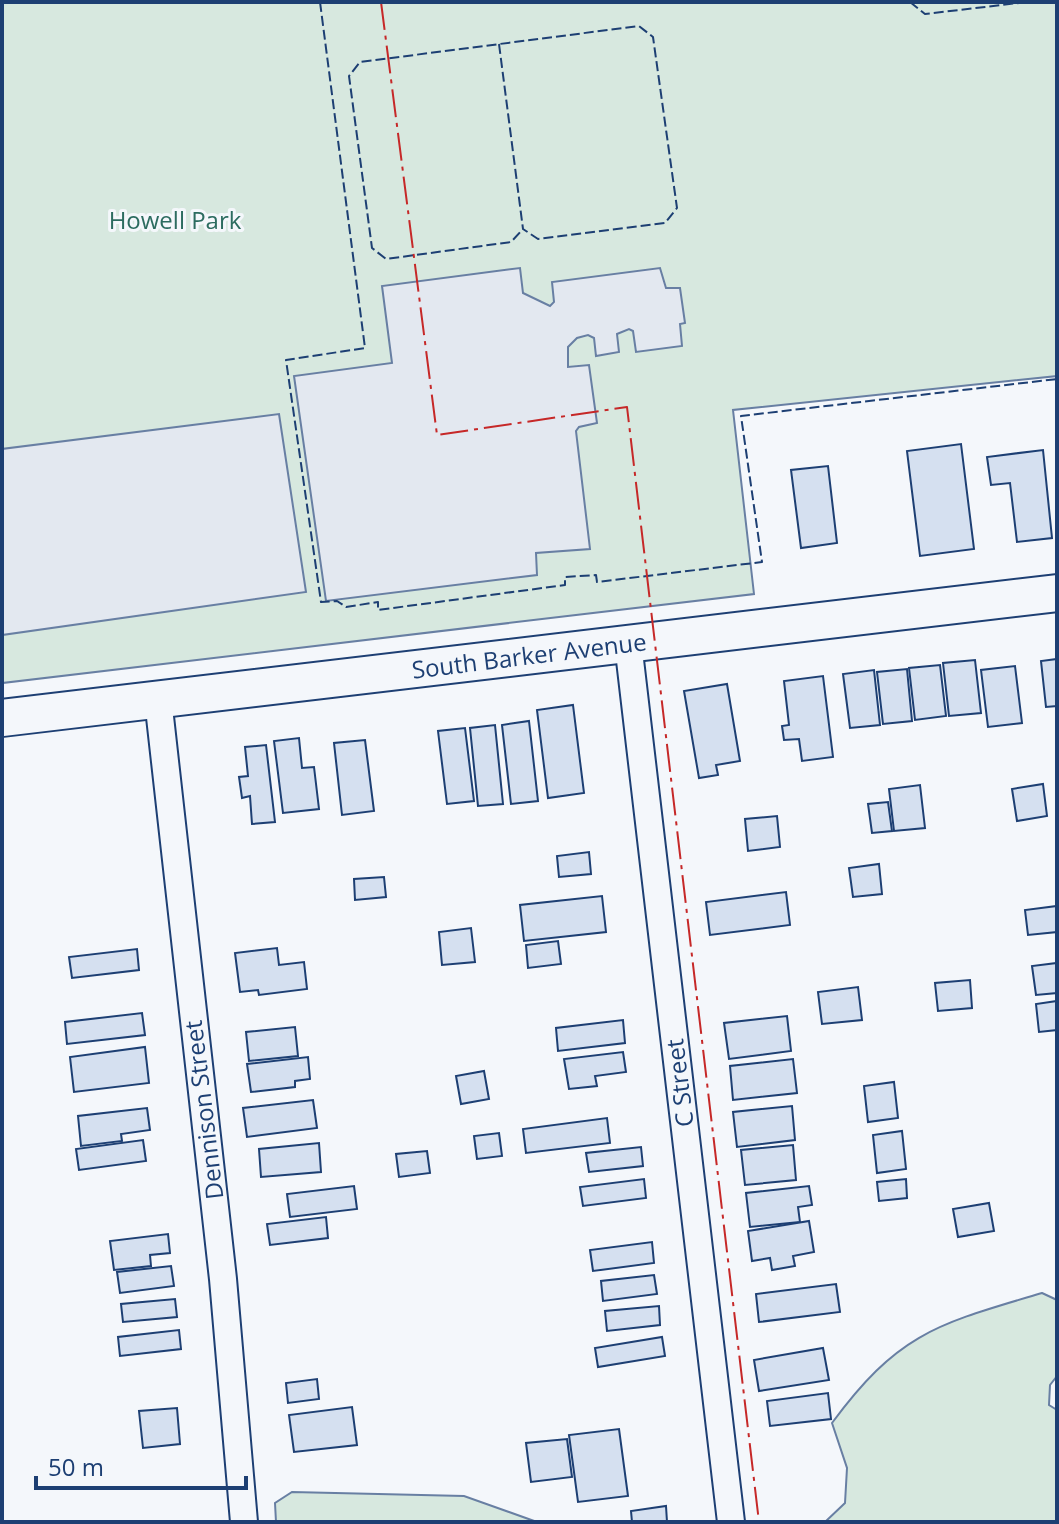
<svg xmlns="http://www.w3.org/2000/svg" width="1059" height="1524" font-family="'Open Sans',sans-serif">
<style>
.green{fill:#d7e8df;stroke:#687fa3;stroke-width:2}
.parking{fill:#e3e8f0;stroke:#687fa3;stroke-width:2}
.building{fill:#d5e0f0;stroke:#1d3f73;stroke-width:2}
.lines{fill:none;stroke-linecap:round;stroke-linejoin:round}
.minor-casing{stroke:#1d3f73;stroke-width:30}
.secondary-casing{stroke:#1d3f73;stroke-width:40}
.minor{stroke:#f4f7fb;stroke-width:26}
.secondary{stroke:#f4f7fb;stroke-width:36}
.fence{stroke:#1d3f73;stroke-width:2;stroke-dasharray:10 4;stroke-linecap:butt}
.power{stroke:#c62828;stroke-width:2;stroke-dasharray:28 6 4 6;stroke-linecap:butt}
.labels{text-anchor:middle;dominant-baseline:central;stroke-width:6;stroke-linejoin:round;paint-order:stroke}
.park-label{font-size:24px;fill:#2c6c60;stroke:#f4f7fb}
.street-label{font-size:24px;fill:#1d3f73;stroke:#f4f7fb}
</style>
<rect width="100%" height="100%" fill="#f4f7fb"/>
<g class="green">
<polygon points="2,2 1057,2 1057,376 733,410 754,594 2,683"/>
<path d="M1042 1293 1057 1300V1376L1050 1385 1049 1405 1057 1410V1522H825L845 1503 847 1468 832 1423C899 1332 938 1324 1042 1293Z"/>
<polygon points="292,1492 464,1496 537,1522 276,1522 275,1503"/>
</g>
<g class="parking">
<polygon points="520,268 523,293 550,306 554,302 552,282 660,268 666,288 680,288 685,323 680,324 682,346 636,352 633,331 629,329 617,334 619,352 596,356 594,338 588,335 577,338 568,347 568,367 589,365 597,423 579,427 576,431 590,549 536,553 537,575 326,601 294,376 392,363 382,286"/>
<polygon points="279,414 306,592 2,635 2,449"/>
</g>
<g class="building">
<polygon points="961,444 974,549 920,556 907,451"/>
<polygon points="1043,450 1052,538 1017,542 1010,483 991,485 987,457"/>
<polygon points="828,466 837,543 801,548 791,470"/>
<polygon points="1057,659 1057,706 1046,707 1041,661"/>
<polygon points="975,660 981,713 949,716 943,663"/>
<polygon points="940,665 946,716 915,720 909,668"/>
<polygon points="1015,666 1022,723 988,727 981,670"/>
<polygon points="907,669 912,721 883,724 877,672"/>
<polygon points="874,670 880,725 850,728 843,674"/>
<polygon points="823,676 833,757 802,761 799,739 784,740 782,726 789,725 784,681"/>
<polygon points="727,684 740,761 716,765 718,775 699,778 684,691"/>
<polygon points="573,705 584,793 548,798 537,710"/>
<polygon points="529,721 538,801 511,804 502,725"/>
<polygon points="495,725 503,804 478,806 470,728"/>
<polygon points="465,728 474,801 447,804 438,731"/>
<polygon points="299,738 302,768 314,767 319,809 283,813 274,741"/>
<polygon points="365,740 374,811 342,815 334,743"/>
<polygon points="266,745 275,822 252,824 250,796 242,798 239,777 248,776 245,747"/>
<polygon points="1043,784 1047,816 1017,821 1012,789"/>
<polygon points="920,785 925,828 894,831 889,789"/>
<polygon points="888,802 892,831 872,833 868,804"/>
<polygon points="777,816 780,847 748,851 745,819"/>
<polygon points="589,852 591,874 559,877 557,856"/>
<polygon points="879,864 882,894 853,897 849,868"/>
<polygon points="384,877 386,897 355,900 354,879"/>
<polygon points="786,892 790,925 710,935 706,902"/>
<polygon points="602,896 606,932 524,941 520,905"/>
<polygon points="1057,906 1057,932 1028,935 1025,910"/>
<polygon points="471,928 475,962 442,965 439,932"/>
<polygon points="558,941 561,964 528,968 526,945"/>
<polygon points="277,948 279,965 304,962 307,989 259,995 258,990 240,992 235,953"/>
<polygon points="137,949 139,970 72,978 69,957"/>
<polygon points="1057,963 1057,993 1036,995 1032,966"/>
<polygon points="970,980 972,1008 938,1011 935,983"/>
<polygon points="858,987 862,1020 822,1024 818,992"/>
<polygon points="1057,1001 1057,1030 1039,1032 1036,1004"/>
<polygon points="142,1013 145,1035 67,1044 65,1022"/>
<polygon points="787,1016 791,1051 729,1059 724,1023"/>
<polygon points="623,1020 625,1043 558,1051 556,1028"/>
<polygon points="295,1027 298,1056 249,1061 246,1032"/>
<polygon points="145,1047 149,1083 74,1092 70,1057"/>
<polygon points="623,1052 626,1072 595,1076 597,1086 569,1089 564,1059"/>
<polygon points="308,1057 310,1079 295,1081 295,1087 251,1092 247,1064"/>
<polygon points="793,1059 797,1093 733,1100 730,1066"/>
<polygon points="484,1071 489,1099 461,1104 456,1076"/>
<polygon points="894,1082 898,1118 868,1122 864,1086"/>
<polygon points="313,1100 317,1128 247,1137 243,1108"/>
<polygon points="792,1106 795,1140 737,1147 733,1112"/>
<polygon points="147,1108 150,1130 121,1134 122,1141 81,1146 78,1116"/>
<polygon points="607,1118 610,1143 526,1153 523,1129"/>
<polygon points="902,1131 906,1169 877,1173 873,1135"/>
<polygon points="499,1133 502,1156 477,1159 474,1136"/>
<polygon points="143,1140 146,1161 79,1170 76,1149"/>
<polygon points="319,1143 321,1172 261,1177 259,1149"/>
<polygon points="793,1145 796,1180 745,1185 741,1150"/>
<polygon points="641,1147 643,1166 589,1172 586,1153"/>
<polygon points="427,1151 430,1173 399,1177 396,1154"/>
<polygon points="644,1179 646,1198 583,1206 580,1187"/>
<polygon points="906,1179 907,1198 879,1201 877,1182"/>
<polygon points="354,1186 357,1209 290,1217 287,1194"/>
<polygon points="809,1186 812,1205 798,1207 800,1222 750,1227 746,1193"/>
<polygon points="989,1203 994,1231 958,1237 953,1209"/>
<polygon points="326,1217 328,1238 270,1245 267,1224"/>
<polygon points="809,1221 814,1252 793,1256 795,1266 772,1270 770,1258 752,1261 748,1231"/>
<polygon points="168,1234 170,1253 150,1255 151,1266 114,1270 110,1241"/>
<polygon points="652,1242 654,1263 593,1271 590,1250"/>
<polygon points="171,1266 174,1286 120,1293 117,1272"/>
<polygon points="654,1275 657,1294 603,1301 601,1281"/>
<polygon points="836,1284 840,1312 759,1322 756,1294"/>
<polygon points="175,1299 177,1317 123,1322 121,1304"/>
<polygon points="659,1306 660,1325 607,1331 605,1311"/>
<polygon points="179,1330 181,1349 120,1356 118,1337"/>
<polygon points="662,1337 665,1356 598,1367 595,1348"/>
<polygon points="823,1348 829,1380 759,1391 754,1360"/>
<polygon points="317,1379 319,1399 288,1403 286,1383"/>
<polygon points="828,1393 831,1419 770,1426 767,1401"/>
<polygon points="352,1407 357,1445 294,1452 289,1415"/>
<polygon points="177,1408 180,1444 143,1448 139,1411"/>
<polygon points="619,1429 628,1496 578,1502 569,1435"/>
<polygon points="567,1439 572,1477 531,1482 526,1443"/>
<polygon points="666,1506 667,1522 632,1522 631,1511"/>
</g>
<g class="lines">
<defs>
<g id="minor">
<polyline points="628,643 731,1522"/>
<polyline points="158,699 223,1279 244,1522"/>
</g>
<polyline id="secondary" points="2,718 1057,593"/>
</defs>
<use href="#minor" class="minor-casing"/>
<use href="#secondary" class="secondary-casing"/>
<use href="#minor" class="minor"/>
<use href="#secondary" class="secondary"/>
<g class="fence">
<polyline points="320,2 365,348 286,360 321,602 337,601 346,607 378,602 378,610 565,585 565,577 596,575 597,582 762,562 741,416 1057,379"/>
<polyline points="910,2 925,14 1027,2"/>
<polyline points="499,44 523,229 538,239 665,223 677,208 653,37 639,26 360,62 349,76 372,248 386,259 511,242 523,229"/>
</g>
<polyline class="power" points="381,2 437,435 627,407 759,1522"/>
</g>
<g class="labels">
<g class="park-label">
<text x="175" y="219">Howell Park</text>
</g>
<g class="street-label">
<text transform="translate(529 655) rotate(-7)">South Barker Avenue</text>
<text transform="translate(679 1083) rotate(-97)">C Street</text>
<text transform="translate(203 1110) rotate(-97)">Dennison Street</text>
</g>
</g>
<rect width="1059" height="1524" fill="none" stroke="#1d3f73" stroke-width="8"/>
<path d="M36 1476v12h210v-12" fill="none" stroke="#1d3f73" stroke-width="4"/>
<text x="48" y="1476" font-size="24" fill="#1d3f73" stroke="#f4f7fb" stroke-width="6" paint-order="stroke">50 m</text>
</svg>
